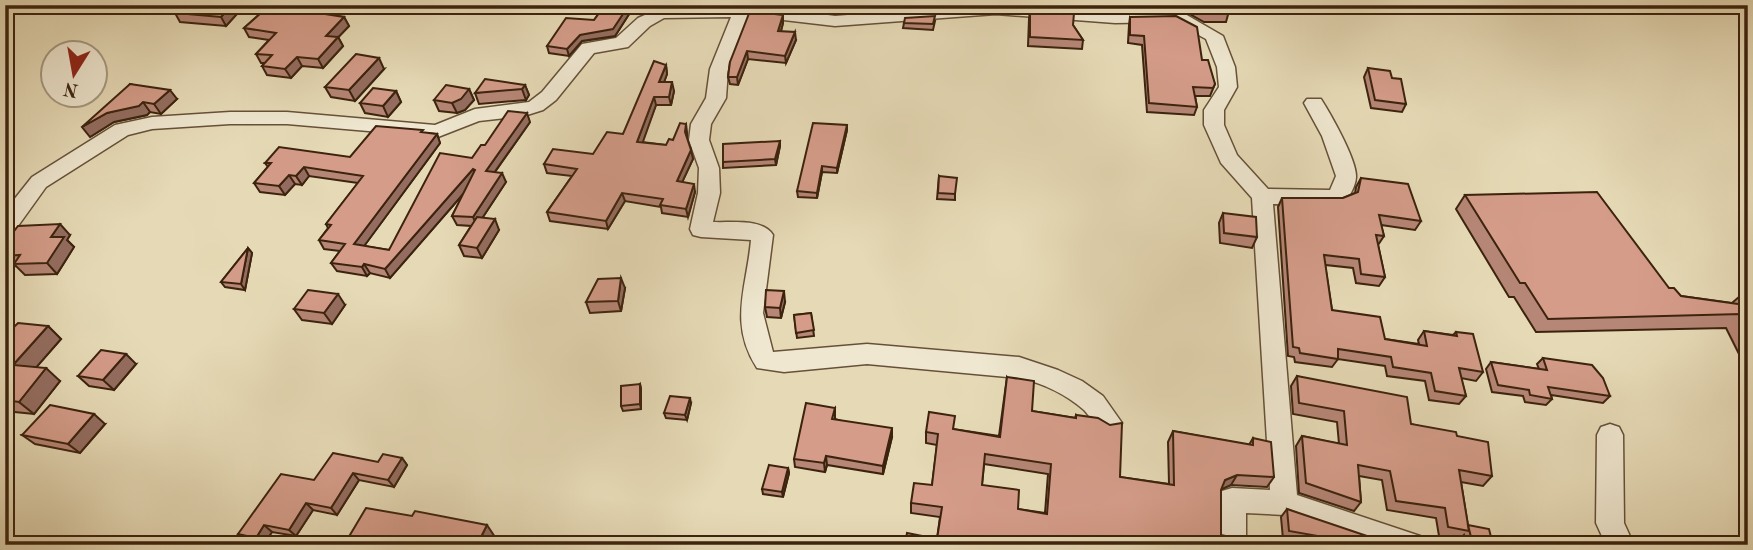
<svg xmlns="http://www.w3.org/2000/svg" width="1753" height="550" font-family="'Old Standard TT',serif">
<style>
.lines{fill:none;stroke-linecap:round;stroke-linejoin:round}
.street-casing{stroke:#665138;stroke-width:3}
.street{fill:#efe7d0;fill-rule:evenodd}
.wall{fill:#b68676;stroke:#3c230e;stroke-width:2;fill-rule:evenodd}
.shaded-wall{fill:#946d60;stroke:#3c230e;stroke-width:2}
.building{fill:#d49c89;stroke:#3c230e;stroke-width:2;fill-rule:evenodd}
</style>
<rect width="100%" height="100%" fill="#e6dab6"/>
<filter id="stains"><feTurbulence type="fractalNoise" baseFrequency=".00286" numOctaves="4"/><feColorMatrix values="0 0 0 0 .2 0 0 0 0 .09 0 0 0 0 .02 0 0 0 .5 -.17"/></filter>
<radialGradient id="worn" r=".72"><stop offset=".6" stop-color="#630" stop-opacity="0"/><stop offset="1" stop-color="#630" stop-opacity=".3"/></radialGradient>
<g class="lines">
<defs>
<g id="street">
<path d="M977 5 1115 13 1167 12 1165 5H1183L1185 14 1223 36 1235 67 1237 87 1224 110V125L1237 155 1268 189 1330 190 1336 176 1322 136 1304 103 1307 99H1321C1330 113 1357 160 1356 177 1356 185 1349 197 1345 203L1338 205 1273 204 1297 495 1420 536 1424 545H1370L1284 515 1246 513V545H1218V500L1222 491 1232 488 1270 490 1252 198 1221 163 1204 125V110L1219 87 1217 67 1206 39 1174 22 1115 23 996 14 835 26 749 16 728 69 726 98 711 124 709 140 719 168 720 193 713 222C731 223 763 218 773 235L763 313 773 352 867 344 1019 357 1058 370 1082 381 1103 396 1122 423 1118 431C1112 433 1108 435 1102 432 1095 427 1090 416 1084 410 1066 394 1042 383 1019 378L867 364 784 372 757 368C728 323 747 287 751 240L701 237 693 235 690 229 698 193 699 168 689 140 691 124 706 98 710 69 731 17 664 18 650 26 628 47 594 53 556 100 543 110 524 116 479 121 438 137 287 124H230L152 129 128 135 46 187 13 233 5 235V211L32 177 115 125 152 117 230 112H287L435 125 475 109 529 102 542 92 582 44 616 38 638 18 661 8 764 6 835 16Z"/>
<polygon points="1610,424 1619,427 1623,435 1624,523 1634,545 1606,545 1596,523 1597,435 1601,427"/>
</g>
</defs>
<use href="#street" class="street-casing"/>
<use href="#street" class="street"/>
</g>
<g class="wall">
<polygon points="183,5 245,5 226,26 180,22 175,13"/>
<polygon points="270,5 319,5 315,9 324,14 344,17 349,26 338,37 343,46 323,68 302,66 291,78 267,75 262,66 265,63 261,63 256,54 269,40 249,37 244,28"/>
<polygon points="605,5 633,5 633,8 615,36 582,41 569,56 549,53 547,46 594,20"/>
<polygon points="909,5 940,5 909,8"/>
<polygon points="1044,5 1074,5 1073,8 1044,6"/>
<polygon points="1074,5 1126,5 1124,10 1074,8"/>
<polygon points="1187,5 1226,5 1229,11 1226,22 1204,22 1188,13 1186,7"/>
<polygon points="1030,10 1073,25 1083,40 1082,49 1028,46 1029,19"/>
<polygon points="783,15 783,23 781,31 796,40 786,63 748,59 738,85 730,84 728,77 730,62"/>
<polygon points="1130,17 1202,60 1215,84 1210,96 1195,96 1197,107 1194,115 1147,112 1142,45 1128,43 1129,25"/>
<polygon points="935,21 933,30 903,28 904,23"/>
<polygon points="666,65 667,74 664,82 674,91 671,105 656,105 642,142 666,145 673,140 686,124 687,132 687,138 693,159 682,182 695,192 688,217 662,213 661,207 625,201 608,229 550,221 547,212 572,176 547,173 544,164 593,154 623,134"/>
<polygon points="1368,68 1392,78 1406,104 1402,112 1371,108 1364,77"/>
<polygon points="384,69 355,101 331,97 325,87"/>
<polygon points="130,84 177,99 161,114 150,112 147,115 114,122 90,137"/>
<polygon points="525,85 529,95 526,100 479,104 475,93"/>
<polygon points="469,89 474,100 465,110 457,113 439,111 434,100"/>
<polygon points="396,91 401,102 388,117 365,113 360,103"/>
<polygon points="530,122 495,172 506,182 483,217 499,230 482,258 464,256 459,245 471,226 457,225 452,216 464,193 390,278 370,273 367,276 337,271 331,263 340,251 324,249 319,240 328,228 326,224 358,183 309,176 302,185 295,184 285,195 260,192 254,183 268,167 265,163 350,157 425,133 437,134 440,143 364,246 389,250 472,158 485,145"/>
<polygon points="847,130 837,173 822,172 817,198 798,197 797,191"/>
<polygon points="780,141 780,146 776,165 723,168 723,162"/>
<polygon points="939,176 955,194 955,200 937,199"/>
<polygon points="1361,178 1421,221 1415,230 1381,225 1384,236 1378,245 1385,277 1379,286 1356,283 1353,268 1325,265 1332,310 1385,339 1419,344 1418,340 1424,331 1453,335 1456,332 1483,372 1476,381 1461,378 1466,396 1459,404 1429,400 1425,381 1387,376 1385,366 1338,359 1332,367 1295,362 1294,357 1288,356 1278,207 1282,198 1343,198 1355,193 1356,187"/>
<polygon points="1465,195 1669,288 1681,296 1732,303 1740,296 1748,297 1748,372 1726,328 1536,332 1514,297 1509,297 1456,209"/>
<polygon points="1223,213 1257,237 1252,248 1220,243 1219,223"/>
<polygon points="70,235 67,240 74,247 57,274 25,275 16,266 7,267 5,265 5,243"/>
<polygon points="248,248 252,253 245,290 225,287 221,282"/>
<polygon points="625,288 621,311 590,313 586,302"/>
<polygon points="785,302 781,318 767,317 765,307"/>
<polygon points="345,305 332,324 302,320 294,309"/>
<polygon points="811,313 814,336 797,338 794,315"/>
<polygon points="5,326 48,326 61,339 36,367 60,381 34,414 5,411"/>
<polygon points="1543,358 1610,396 1603,403 1551,395 1552,399 1546,405 1525,402 1523,396 1492,392 1486,369 1491,362 1539,369 1537,364"/>
<polygon points="136,364 114,390 89,386 78,376"/>
<polygon points="1297,376 1411,424 1457,436 1492,476 1483,486 1461,482 1468,526 1493,545 1467,545 1464,535 1459,540 1439,536 1436,518 1387,510 1382,480 1359,476 1361,502 1354,511 1299,493 1296,446 1302,436 1339,444 1337,422 1293,414 1291,386"/>
<path d="M1007 377 1032 411 1075 418 1076 415 1120 477 1169 484 1168 442 1173 431 1249 445 1253 438 1274 477 1267 487 1231 485 1221 489V535L1235 545H905L937 539 940 517 911 513V503L932 485 937 445 926 443V432L953 429 999 436ZM984 464 1048 474 1045 513 1018 509 982 485Z"/>
<polygon points="640,384 641,389 641,409 623,411 621,406"/>
<polygon points="691,403 687,420 666,418 664,413"/>
<polygon points="835,408 835,419 892,437 883,474 827,465 825,472 795,467 794,459"/>
<polygon points="105,424 80,453 35,444 22,435"/>
<polygon points="402,458 407,465 394,487 359,480 337,515 313,510 296,536 272,532 263,545 246,541 238,534 314,480 378,462"/>
<polygon points="788,468 789,473 783,497 763,494 762,489"/>
<polygon points="1287,509 1374,545 1316,545 1283,539 1281,517"/>
</g>
<g class="shaded-wall">
<polygon points="232,5 245,5 226,26 221,17"/>
<polygon points="305,5 319,5 307,17 302,8"/>
<polygon points="628,5 633,5 633,8 615,36 582,41 569,56 567,49 580,35"/>
<polygon points="783,15 783,23 779,38 778,31"/>
<polygon points="344,17 349,26 331,45 326,36"/>
<polygon points="795,32 796,40 786,63 785,56"/>
<polygon points="338,37 343,46 323,68 318,59"/>
<polygon points="747,51 748,59 738,85 737,77"/>
<polygon points="297,57 302,66 291,78 285,69"/>
<polygon points="379,58 384,69 355,101 349,90"/>
<polygon points="666,65 667,74 661,91 659,82"/>
<polygon points="672,82 674,91 671,105 669,97"/>
<polygon points="525,85 529,95 526,100 522,89"/>
<polygon points="469,89 474,100 465,110 457,113 452,103"/>
<polygon points="170,90 177,99 161,114 154,104"/>
<polygon points="396,91 401,102 388,117 383,106"/>
<polygon points="654,97 656,105 640,150 637,142"/>
<polygon points="143,102 150,112 147,115 114,122 90,137 82,127 107,113"/>
<polygon points="527,113 530,122 489,180 486,171"/>
<polygon points="847,125 847,130 837,173 837,168"/>
<polygon points="437,134 440,143 359,253 354,244"/>
<polygon points="780,141 780,146 776,165 775,159"/>
<polygon points="691,150 693,159 679,189 677,181"/>
<polygon points="822,166 822,172 817,198 817,193"/>
<polygon points="304,167 309,176 302,185 296,176"/>
<polygon points="473,169 477,178 390,278 385,269"/>
<polygon points="502,173 506,182 477,226 473,217"/>
<polygon points="289,175 295,184 285,195 279,186"/>
<polygon points="694,184 695,192 688,217 686,209"/>
<polygon points="622,193 625,201 608,229 606,221"/>
<polygon points="495,219 499,230 482,258 477,248"/>
<polygon points="60,224 70,235 67,240 74,247 57,274 47,263 51,237"/>
<polygon points="248,248 252,253 245,290 241,284"/>
<polygon points="364,264 370,273 367,276 362,267"/>
<polygon points="621,278 625,288 621,311 618,301"/>
<polygon points="784,291 785,302 781,318 780,308"/>
<polygon points="338,294 345,305 332,324 324,313"/>
<polygon points="48,326 61,339 27,378 13,365"/>
<polygon points="126,354 136,364 114,390 103,380"/>
<polygon points="46,368 60,381 34,414 19,402"/>
<polygon points="640,384 641,389 641,409 640,404"/>
<polygon points="690,398 691,403 687,420 685,415"/>
<polygon points="94,414 105,424 80,453 68,444"/>
<polygon points="892,428 892,437 883,474 883,466"/>
<polygon points="826,456 827,465 825,472 824,463"/>
<polygon points="402,458 407,465 394,487 388,480"/>
<polygon points="788,468 789,473 783,497 782,492"/>
<polygon points="353,473 359,480 337,515 331,508"/>
<polygon points="1237,475 1231,485 1220,490 1225,480"/>
<polygon points="306,503 313,510 296,536 289,530"/>
<polygon points="264,525 272,532 263,545 256,538"/>
<polygon points="487,525 495,537 491,545 477,545"/>
</g>
<g class="building">
<polygon points="183,5 232,5 221,17 175,13"/>
<polygon points="270,5 305,5 302,8 322,10 319,13 344,17 326,36 338,37 318,59 297,57 285,69 262,66 272,55 256,54 276,33 244,28"/>
<polygon points="605,5 629,5 613,29 580,35 567,49 547,46 566,18 594,20"/>
<polygon points="1196,5 1226,5 1229,11 1207,12"/>
<polygon points="1030,10 1074,13 1073,25 1083,40 1030,37"/>
<polygon points="750,11 783,15 778,31 795,32 785,56 747,51 737,77 728,77 730,62"/>
<polygon points="935,16 933,24 904,23 905,18"/>
<polygon points="1176,16 1197,27 1202,60 1208,60 1215,84 1213,88 1193,87 1197,107 1149,103 1144,36 1130,35 1130,17"/>
<polygon points="356,54 379,58 349,90 325,87"/>
<polygon points="654,61 666,65 659,82 672,82 669,97 654,97 637,142 666,145 669,139 673,140 680,123 686,124 685,132 691,150 677,181 694,184 686,209 660,205 663,199 622,193 606,221 547,212 577,169 544,164 553,149 593,154 607,132 623,134"/>
<polygon points="1368,68 1390,71 1392,78 1401,79 1406,104 1375,100"/>
<polygon points="485,79 525,85 522,89 475,93"/>
<polygon points="130,84 170,90 154,104 143,102 139,106 107,113 82,127"/>
<polygon points="446,85 469,89 461,99 452,103 434,100"/>
<polygon points="373,88 396,91 383,106 360,103"/>
<polygon points="508,111 527,113 486,171 502,173 473,217 452,216 475,170 473,169 385,269 364,264 362,267 331,263 345,244 319,240 331,225 326,224 363,176 304,167 296,176 289,175 279,186 254,183 271,163 265,163 279,147 350,157 376,126 423,130 421,132 437,134 354,244 389,250 440,153 472,158 481,145 485,145"/>
<polygon points="813,123 847,125 837,168 822,166 817,193 797,191"/>
<polygon points="780,141 775,159 723,162 723,144"/>
<polygon points="939,176 957,178 955,194 938,193"/>
<polygon points="1361,178 1408,184 1421,221 1379,215 1384,236 1376,235 1385,277 1361,274 1359,259 1324,255 1332,310 1380,317 1385,339 1427,346 1424,331 1457,336 1456,332 1473,334 1483,372 1459,368 1466,396 1435,391 1431,373 1393,367 1391,357 1338,349 1338,359 1300,353 1299,348 1293,347 1282,198 1343,198 1358,192"/>
<polygon points="1597,192 1669,288 1674,288 1681,296 1745,305 1740,296 1748,297 1748,327 1741,314 1548,319 1525,283 1520,283 1465,195"/>
<polygon points="1223,213 1256,217 1257,237 1224,233"/>
<polygon points="477,217 495,219 477,248 459,245"/>
<polygon points="60,224 51,237 64,237 47,263 14,264 20,255 5,256 5,243 18,226"/>
<polygon points="248,248 241,284 221,282"/>
<polygon points="621,278 618,301 586,302 598,279"/>
<polygon points="308,290 338,294 324,313 294,309"/>
<polygon points="766,290 784,291 780,308 765,307"/>
<polygon points="811,313 814,330 796,333 794,315"/>
<polygon points="18,323 48,326 13,365 46,368 19,402 5,400 5,326 14,327"/>
<polygon points="101,350 126,354 103,380 78,376"/>
<polygon points="1543,358 1592,365 1603,378 1610,396 1548,387 1552,399 1530,395 1529,390 1498,385 1491,362 1547,370"/>
<polygon points="1297,376 1407,397 1411,424 1456,432 1457,436 1488,442 1492,476 1459,470 1469,531 1448,527 1445,508 1396,501 1390,471 1358,465 1361,502 1306,483 1302,436 1347,445 1344,411 1299,403"/>
<path d="M1007 377 1034 381 1032 411 1076 418V415L1098 418 1110 425 1122 423 1120 477 1174 485 1173 431 1253 445V438L1271 442 1274 477 1237 475 1225 480 1221 490V535L1235 538V545H905L907 533 937 539 942 507 911 503 914 483 932 485 938 434 926 432 929 412 955 416 953 429 1000 437ZM985 454 1051 464 1047 514 1018 509 1019 490 982 485Z"/>
<polygon points="640,384 640,404 621,406 621,386"/>
<polygon points="670,396 690,398 685,415 664,413"/>
<polygon points="806,403 835,408 832,419 892,428 883,466 826,456 824,463 794,459"/>
<polygon points="50,405 94,414 68,444 22,435"/>
<polygon points="333,453 378,462 383,454 402,458 388,480 353,473 331,508 306,503 289,530 264,525 256,538 238,534 281,474 314,480"/>
<polygon points="769,465 788,468 782,492 762,489"/>
<polygon points="366,508 412,516 415,511 487,525 477,545 344,545"/>
<polygon points="1287,509 1373,538 1374,545 1342,545 1341,540 1289,531"/>
<polygon points="1468,525 1489,529 1493,545 1473,545"/>
</g>
<rect width="1753" height="550" fill="none" stroke="#e6dab6" stroke-width="28"/>
<rect x="7" y="7" width="1739" height="536" fill="none" stroke="#3c230e" stroke-width="3.5"/>
<rect x="14" y="14" width="1725" height="522" fill="none" stroke="#3c230e" stroke-width="2"/>
<g transform="translate(74 74) rotate(191)"><circle r="33" fill="#efe7d0" stroke="#a79982" stroke-width="2"/>
<path d="M0-5L12 26L0 18L-12 26Z" fill="#8f2418"/>
<text y="-10" font-size="19" font-weight="bold" text-anchor="middle" fill="#3c230e">N</text>
</g>
<rect width="100%" height="100%" filter="url(#stains)"/>
<rect width="100%" height="100%" fill="url(#worn)"/>
</svg>
